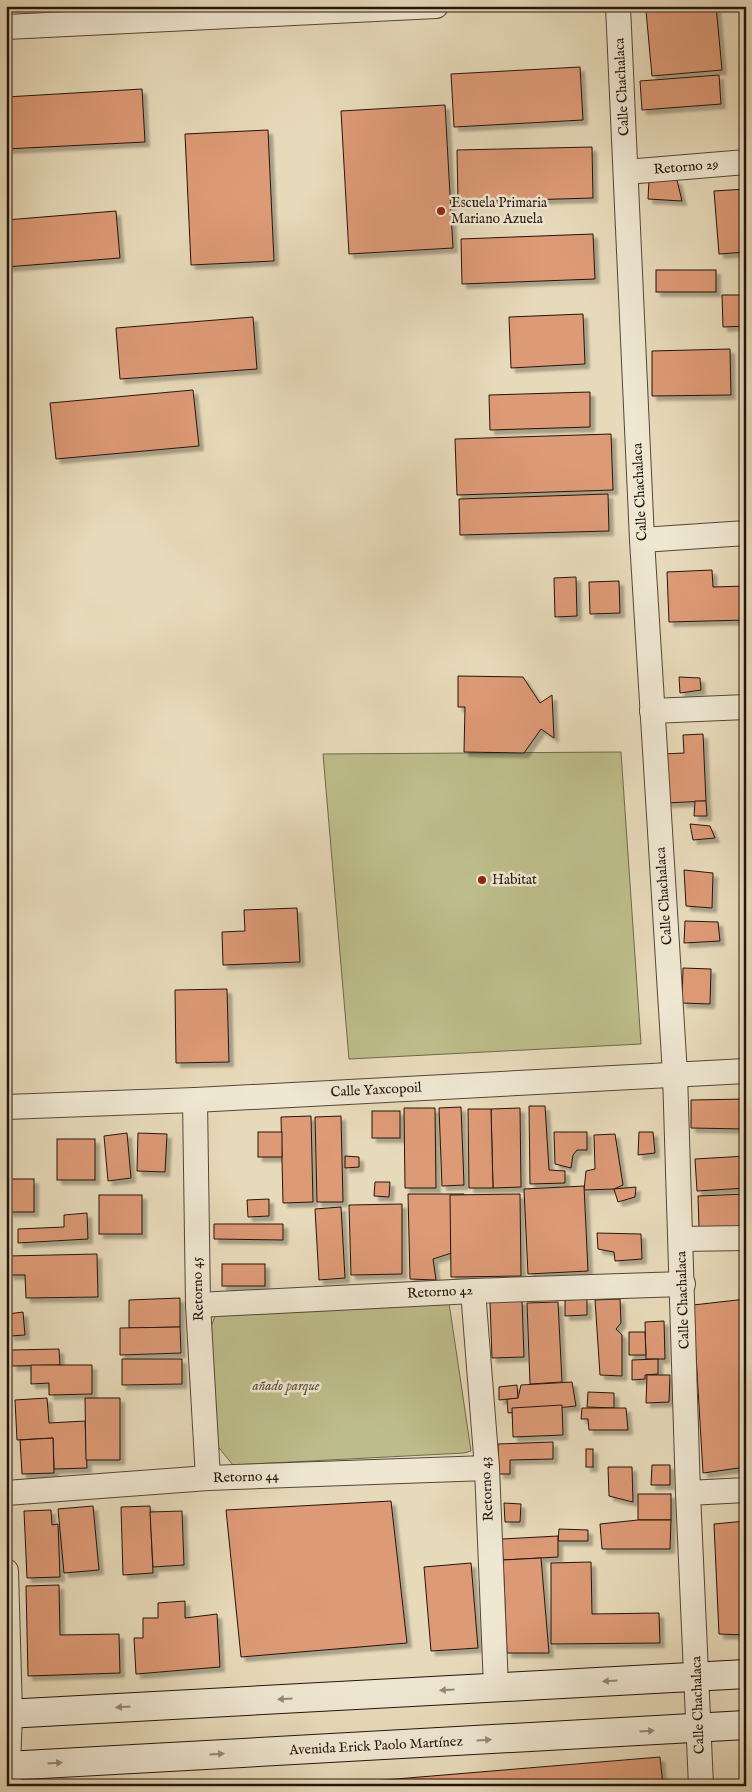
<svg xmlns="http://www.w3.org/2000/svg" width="752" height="1792" font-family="'IM FELL English',serif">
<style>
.green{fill:#bdbd8b;stroke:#70684c}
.building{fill:#dd9a76;stroke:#24140c;filter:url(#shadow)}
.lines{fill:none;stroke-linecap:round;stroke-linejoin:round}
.minor-casing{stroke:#554638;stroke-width:26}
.secondary-casing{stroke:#24140c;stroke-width:30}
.minor{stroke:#efe7d2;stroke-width:24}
.secondary{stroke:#efe7d2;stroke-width:28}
.oneway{fill:#948879}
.poi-dot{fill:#8f2418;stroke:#efe7d2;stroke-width:2}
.labels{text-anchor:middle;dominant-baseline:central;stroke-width:5;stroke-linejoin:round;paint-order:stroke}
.street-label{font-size:14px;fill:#24140c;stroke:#efe7d2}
.poi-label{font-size:14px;fill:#24140c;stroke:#efe7d2;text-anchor:start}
.park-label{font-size:14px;font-style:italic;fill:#5a4f38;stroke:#efe7d2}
</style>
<defs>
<filter id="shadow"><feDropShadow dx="4.5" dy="4.5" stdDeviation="1" flood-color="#0004"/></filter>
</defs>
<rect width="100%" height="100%" fill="#e7daba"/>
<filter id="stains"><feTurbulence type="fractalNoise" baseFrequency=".004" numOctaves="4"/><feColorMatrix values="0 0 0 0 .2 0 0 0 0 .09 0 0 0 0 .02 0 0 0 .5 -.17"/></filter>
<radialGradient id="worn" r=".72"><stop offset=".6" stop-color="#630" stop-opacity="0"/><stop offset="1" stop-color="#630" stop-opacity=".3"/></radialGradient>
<g class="green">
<polygon points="621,752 641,1044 349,1059 323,754"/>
<polygon points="449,1303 471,1451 464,1453 233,1465 215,1443 206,1341 216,1313"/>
</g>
<g class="building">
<polygon points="702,6 716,6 722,70 652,76 646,11"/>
<polygon points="580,67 583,120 454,127 451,74"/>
<polygon points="719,75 721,104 642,110 640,81"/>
<polygon points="142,89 145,142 6,149 6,97"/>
<polygon points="445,105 453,248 349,254 341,111"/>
<polygon points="268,130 274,261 191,265 185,134"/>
<polygon points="592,147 593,198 458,202 457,150"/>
<polygon points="649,179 677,180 682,201 648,199"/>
<polygon points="746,189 746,252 719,254 714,191"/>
<polygon points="116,211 120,258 6,267 6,220"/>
<polygon points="593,234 595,279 462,284 461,239"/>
<rect x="656" y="270" width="60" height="22"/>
<polygon points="722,295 746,295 746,326 723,327"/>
<polygon points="583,314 585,364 511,368 509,317"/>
<polygon points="253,317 257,369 120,379 116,328"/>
<polygon points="730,349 731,395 652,396 652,351"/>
<polygon points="193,390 199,446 56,459 50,403"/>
<polygon points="590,392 590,427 490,430 489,395"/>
<polygon points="611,434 613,490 457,495 455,439"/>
<polygon points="608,494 609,531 460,535 459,499"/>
<polygon points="712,570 713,587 746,586 746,620 669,622 667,572"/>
<polygon points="576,577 577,616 555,617 554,578"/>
<polygon points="619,581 620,613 590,614 589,582"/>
<polygon points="458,676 523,677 540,703 552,695 554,738 541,729 524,753 464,752 465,707 458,707"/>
<polygon points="679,677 700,678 701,690 680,693"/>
<polygon points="703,734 706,801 666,803 663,754 684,753 683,735"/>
<polygon points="695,801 706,801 707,816 694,816"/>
<polygon points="690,824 710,826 715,838 693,840"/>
<polygon points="684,870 713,873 712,908 686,906"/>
<polygon points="297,908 300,962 223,965 222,932 245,931 244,910"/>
<polygon points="685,921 718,922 720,941 684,943"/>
<polygon points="683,968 711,969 710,1004 682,1003"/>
<polygon points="227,989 229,1062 176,1063 175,990"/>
<polygon points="746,1099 746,1129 691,1128 691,1100"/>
<polygon points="529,1106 545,1106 549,1170 565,1171 565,1183 530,1184"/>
<polygon points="461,1107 464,1185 442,1186 439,1108"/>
<polygon points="404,1108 435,1108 436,1188 405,1188"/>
<polygon points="520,1108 521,1187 493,1188 491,1109"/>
<polygon points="468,1109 491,1109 493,1188 469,1188"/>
<rect x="372" y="1111" width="28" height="27"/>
<polygon points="311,1116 313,1202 283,1203 281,1117"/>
<polygon points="341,1116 343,1202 317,1202 315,1117"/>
<rect x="258" y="1132" width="24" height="25"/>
<polygon points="554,1132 587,1132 587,1150 577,1150 573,1155 571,1168 555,1164"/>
<polygon points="639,1132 653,1132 655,1153 638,1155"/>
<polygon points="127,1133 131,1178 108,1181 104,1136"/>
<polygon points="138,1133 167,1134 165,1172 137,1171"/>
<polygon points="615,1134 623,1185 614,1189 584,1190 586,1171 595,1169 594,1135"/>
<rect x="57" y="1139" width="38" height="41"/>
<polygon points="345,1156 359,1157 359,1167 345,1168"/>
<polygon points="746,1156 746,1188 697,1191 695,1159"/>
<rect x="8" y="1179" width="26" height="33"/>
<polygon points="375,1182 390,1182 389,1197 374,1196"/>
<polygon points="584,1186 588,1271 528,1274 524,1189"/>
<polygon points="636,1187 635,1197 618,1202 614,1189"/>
<polygon points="408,1194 464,1194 464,1249 433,1259 436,1280 410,1279"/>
<polygon points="520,1194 521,1276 451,1277 450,1195"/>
<polygon points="746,1194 746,1226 699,1228 698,1196"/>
<rect x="99" y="1195" width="43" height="39"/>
<polygon points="269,1199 269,1216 248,1217 247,1200"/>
<polygon points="402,1204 402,1274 351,1275 349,1205"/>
<polygon points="341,1207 345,1278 319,1280 315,1209"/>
<polygon points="87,1213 88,1239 18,1243 18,1229 64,1227 64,1215"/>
<polygon points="214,1224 283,1224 283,1240 214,1239"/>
<polygon points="597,1233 641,1234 642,1259 615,1261 614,1252 598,1249"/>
<polygon points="97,1254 98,1297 26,1298 25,1275 9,1275 8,1256"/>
<rect x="222" y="1264" width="43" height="22"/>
<polygon points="180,1298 180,1327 129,1328 129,1300"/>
<polygon points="587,1299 587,1315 565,1316 565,1300"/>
<polygon points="620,1299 621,1323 616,1329 622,1335 622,1376 600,1375 595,1300"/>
<polygon points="746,1299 746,1467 703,1473 693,1305"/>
<polygon points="522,1300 524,1357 492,1358 490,1302"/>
<polygon points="558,1302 562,1382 530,1384 527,1303"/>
<polygon points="23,1312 25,1335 10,1336 8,1314"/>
<polygon points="664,1321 665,1359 646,1359 645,1322"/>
<polygon points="180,1327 181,1353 120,1355 120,1328"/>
<polygon points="629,1332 645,1332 646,1355 629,1355"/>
<polygon points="59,1349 60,1365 12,1366 12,1350"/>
<polygon points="122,1359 182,1359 182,1384 122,1385"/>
<polygon points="658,1359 658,1374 645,1375 645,1379 632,1380 632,1360"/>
<polygon points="31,1365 92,1365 92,1394 49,1395 49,1383 31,1384"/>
<polygon points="647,1375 670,1375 669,1402 646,1403"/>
<polygon points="572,1382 576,1406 508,1413 507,1399 518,1398 521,1385"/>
<polygon points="517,1385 518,1398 499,1400 499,1387"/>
<polygon points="588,1392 614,1393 614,1408 587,1407"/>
<polygon points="47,1398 49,1423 85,1421 87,1468 54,1469 53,1438 17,1440 15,1400"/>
<polygon points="85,1398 120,1398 120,1460 86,1460"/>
<polygon points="562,1405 563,1435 513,1437 512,1408"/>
<polygon points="582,1408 626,1408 628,1430 589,1430 588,1419 581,1419"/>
<polygon points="53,1438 54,1473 22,1474 20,1440"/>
<polygon points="553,1442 553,1459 510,1460 510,1474 499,1474 498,1444"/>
<rect x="586" y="1449" width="7" height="18"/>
<polygon points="652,1465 670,1465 670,1485 651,1485"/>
<polygon points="608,1467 632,1467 633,1502 609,1496"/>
<rect x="638" y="1494" width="33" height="26"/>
<polygon points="391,1501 407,1643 241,1657 226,1510"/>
<polygon points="504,1503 521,1504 520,1522 505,1522"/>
<polygon points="93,1506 99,1570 64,1573 58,1509"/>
<polygon points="150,1506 153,1573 123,1575 121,1507"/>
<polygon points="51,1510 52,1525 58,1524 60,1577 27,1578 24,1511"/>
<polygon points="182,1511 184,1565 153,1567 150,1512"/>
<polygon points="638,1520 671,1520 670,1549 602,1549 600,1524"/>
<polygon points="746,1521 746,1635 719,1634 714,1524"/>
<polygon points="559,1529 588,1530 588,1541 558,1541"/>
<polygon points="558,1536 558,1557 503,1560 502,1539"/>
<polygon points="541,1558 549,1653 507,1653 503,1560"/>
<polygon points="591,1562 592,1614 659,1613 660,1643 551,1644 551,1563"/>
<polygon points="471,1563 478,1648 431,1651 424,1567"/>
<polygon points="59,1585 60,1635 119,1634 120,1673 28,1676 26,1586"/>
<polygon points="185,1601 185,1618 217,1614 220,1667 136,1674 134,1638 143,1638 143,1618 158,1618 158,1603"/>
<polygon points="660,1757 663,1786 312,1786"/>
</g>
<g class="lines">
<defs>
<g id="minor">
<polyline points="618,6 642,540 675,1074 688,1493 701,1786"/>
<polyline points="6,27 436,6"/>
<polyline points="626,172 746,162"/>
<polyline points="642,540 746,533"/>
<polyline points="652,711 746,707"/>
<polyline points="195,1100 198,1305 208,1478"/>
<polyline points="6,1107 195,1100 746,1071"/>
<polyline points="681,1239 746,1238"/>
<polyline points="473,1291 487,1468 496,1687"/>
<polyline points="198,1305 473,1291 683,1284"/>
<polyline points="6,1493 208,1478 487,1468"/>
<polyline points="688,1493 746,1490"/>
<polyline points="6,1571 10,1713 8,1766 9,1786"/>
</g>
<g id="secondary">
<polyline points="6,1714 746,1674"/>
<polyline points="6,1766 746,1725"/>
</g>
</defs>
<use href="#minor" class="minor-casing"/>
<use href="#secondary" class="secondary-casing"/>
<use href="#minor" class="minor"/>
<use href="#secondary" class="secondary"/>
</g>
<defs><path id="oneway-solid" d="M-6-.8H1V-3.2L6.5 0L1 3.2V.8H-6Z" transform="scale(1.25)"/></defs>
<g class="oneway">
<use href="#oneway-solid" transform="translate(610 1681) rotate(177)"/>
<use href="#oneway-solid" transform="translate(447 1690) rotate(177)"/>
<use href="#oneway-solid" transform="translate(285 1699) rotate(177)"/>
<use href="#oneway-solid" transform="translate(123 1707) rotate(177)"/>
<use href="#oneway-solid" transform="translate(647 1731) rotate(-3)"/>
<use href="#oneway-solid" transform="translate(484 1740) rotate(-3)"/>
<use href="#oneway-solid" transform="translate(217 1754) rotate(-3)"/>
<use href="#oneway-solid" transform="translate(55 1763) rotate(-3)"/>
</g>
<g class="poi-dot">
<circle cx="441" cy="211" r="5"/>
<circle cx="482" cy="880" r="5"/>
</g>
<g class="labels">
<g class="street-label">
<text transform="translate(622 87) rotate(-93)">Calle Chachalaca</text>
<text transform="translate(686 167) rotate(-5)">Retorno 29</text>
<text transform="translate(640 492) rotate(-93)">Calle Chachalaca</text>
<text transform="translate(664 896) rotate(-94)">Calle Chachalaca</text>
<text transform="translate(376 1090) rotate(-3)">Calle Yaxcopoil</text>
<text transform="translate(198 1289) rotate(-92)">Retorno 45</text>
<text transform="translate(440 1292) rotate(-3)">Retorno 42</text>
<text transform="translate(683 1300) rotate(-92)">Calle Chachalaca</text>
<text transform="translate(246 1477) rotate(-2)">Retorno 44</text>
<text transform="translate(487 1489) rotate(-93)">Retorno 43</text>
<text transform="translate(698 1705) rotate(-92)">Calle Chachalaca</text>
<text transform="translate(376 1746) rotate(-3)">Avenida Erick Paolo Martínez</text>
</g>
<g class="poi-label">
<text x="451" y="203">Escuela Primaria<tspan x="451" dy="16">Mariano Azuela</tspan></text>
<text x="492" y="880">Habitat</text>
</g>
<g class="park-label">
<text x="286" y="1386">añado parque</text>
</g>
</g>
<rect width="752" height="1792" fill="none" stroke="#e7daba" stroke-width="25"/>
<rect x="8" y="8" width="737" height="1777" fill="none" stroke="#24140c" stroke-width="2.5"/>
<rect x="12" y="12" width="727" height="1767" fill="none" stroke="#24140c"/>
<rect width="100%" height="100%" filter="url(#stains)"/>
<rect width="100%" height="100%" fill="url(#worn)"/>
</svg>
